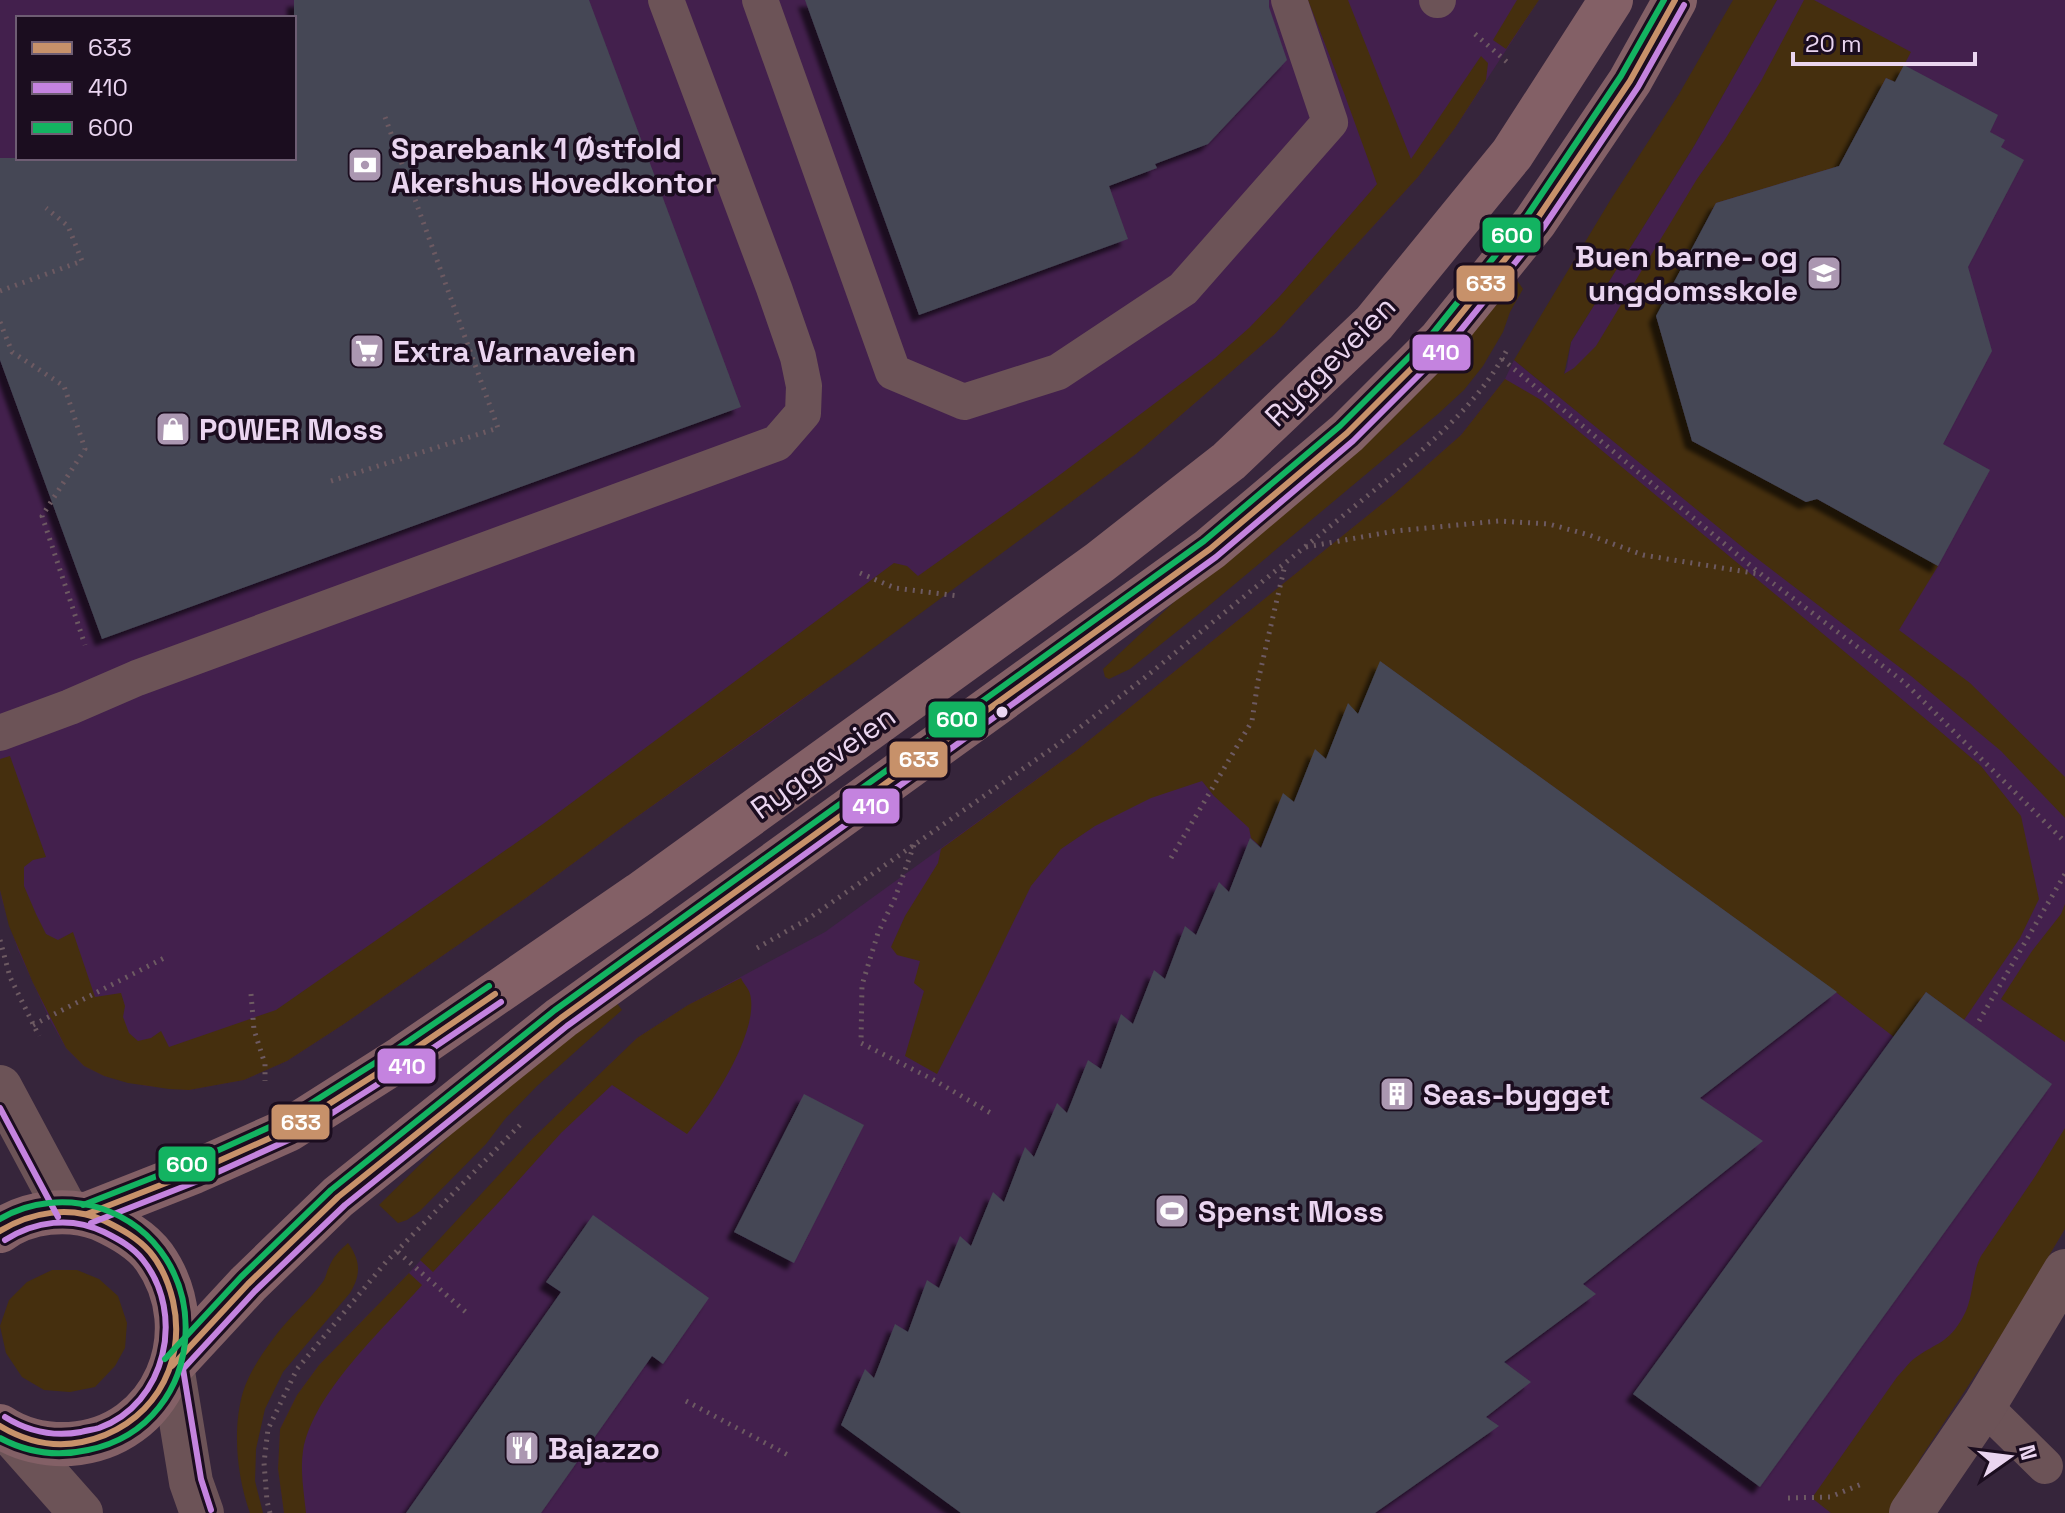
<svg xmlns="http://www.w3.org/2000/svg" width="2065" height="1513" font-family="'Space Grotesk',sans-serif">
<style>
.built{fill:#43204d;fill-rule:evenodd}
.green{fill:#452f0e}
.building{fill:#444754;filter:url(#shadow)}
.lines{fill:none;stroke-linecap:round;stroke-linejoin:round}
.path{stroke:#6d5a62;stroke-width:5;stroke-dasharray:2 6;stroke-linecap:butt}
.service{stroke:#6c5357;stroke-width:36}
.minor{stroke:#6c5357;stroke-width:44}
.tertiary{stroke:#6c5357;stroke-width:44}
.primary{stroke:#836066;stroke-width:44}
.bus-1-casing{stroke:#1b0d1f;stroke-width:12}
.bus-2-casing{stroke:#1b0d1f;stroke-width:12}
.bus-3-casing{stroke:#1b0d1f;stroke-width:12}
.bus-1{stroke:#c7916a;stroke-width:6}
.bus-2{stroke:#c483df;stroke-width:6}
.bus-3{stroke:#13b361;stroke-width:6}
.bus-dot{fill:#ead5f0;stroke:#1b0d1f;stroke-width:3}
.labels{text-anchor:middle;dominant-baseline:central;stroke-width:7;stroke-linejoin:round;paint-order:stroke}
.poi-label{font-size:30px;font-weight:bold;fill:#ead5f0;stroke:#1b0d1f;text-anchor:start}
.street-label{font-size:30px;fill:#ead5f0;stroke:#1b0d1f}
.line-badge{stroke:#1b0d1f;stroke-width:3}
.badge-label{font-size:22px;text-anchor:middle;font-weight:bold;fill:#fff}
</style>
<defs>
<filter id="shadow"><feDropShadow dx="-7" dy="7" stdDeviation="2" flood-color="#0009"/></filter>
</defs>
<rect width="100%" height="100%" fill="#36253b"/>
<g class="built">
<path d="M0 0H1539L1455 128 1418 177 1275 334 1136 454 772 722 624 826 526 898 344 1024 287 1061 244 1080 189 1090 146 1086 104 1076 84 1066 66 1048 50 1020 18 950 2 900 0 890ZM18 18H294V158H18Z"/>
<polygon points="1777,0 2065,0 2065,1229 2001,1336 1882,1513 284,1513 278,1469 280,1429 297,1395 319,1365 409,1273 532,1139 637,1038 688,1005 825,932 1077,750 1393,495 1461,435 1505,379 1514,360 1552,391 1564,375 1567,367 1571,342 1694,146"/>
</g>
<g class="green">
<polygon points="1308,0 1348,0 1411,159 1481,56 1488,63 1486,80 1455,128 1418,177 1275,334 1136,454 856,661 624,826 526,898 344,1024 287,1061 244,1080 189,1090 169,1089 128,1083 104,1076 84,1066 66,1048 33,983 9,926 0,890 0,759 10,756 46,857 33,860 24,867 24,886 36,914 46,934 58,940 73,932 95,997 121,993 125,1006 123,1017 129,1033 138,1041 151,1038 161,1031 169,1047 276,1010 543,824 894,563 907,566 918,576 1053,480 1215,358 1249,328 1280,296 1377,184 1344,93"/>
<polygon points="1517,0 1539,0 1506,49 1493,40"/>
<polygon points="1733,0 1777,0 1694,146 1571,342 1564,374 1574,368 1596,346 1697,179 1724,141 1761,81 1804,0 1814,0 1911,52 1895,82 1886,78 1839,166 1716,203 1656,316 1692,441 1806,502 1817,499 1938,566 1899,630 1970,683 2065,777 2065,818 2001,751 1911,676 1746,550 1514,360 1611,199 1679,94"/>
<polygon points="1516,279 1523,289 1510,312 1503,332 1483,366 1464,390 1438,414 1205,609 1130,669 1109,679 1105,677 1103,669"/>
<polygon points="1505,379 1541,400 1922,716 1981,766 2021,816 2039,899 2020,938 1964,1020 1926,992 1894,1037 1824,983 1381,662 1358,714 1348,704 1326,759 1315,750 1294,802 1283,794 1261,847 1251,838 1249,828 1214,796 1202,781 1151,798 1095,826 1061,849 1031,886 985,980 937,1074 905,1056 924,991 914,983 920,961 897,955 891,947 905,916 938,863 941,849 1077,750 1393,495 1461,435"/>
<polygon points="2065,904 2065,1042 2001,999 2032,951 2061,914"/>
<path d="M741 978C743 983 749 989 750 994 760 1032 710 1107 687 1134L612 1085 561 1133 498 1203 433 1272 420 1260 532 1139 637 1038 688 1005Z"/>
<polygon points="616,1002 622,1010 537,1086 505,1119 486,1144 420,1211 407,1220 398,1223 379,1205 469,1116"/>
<path d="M2065 1128V1229L2001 1336 1920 1459 1899 1513H1831L1812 1498 1897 1377C1903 1371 1908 1363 1915 1358 1937 1342 1948 1344 1963 1317 1974 1298 1971 1275 1981 1256L2036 1175Z"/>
<path d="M348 1243C361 1261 361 1275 350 1293L283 1372 265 1409 256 1449 255 1481 263 1513H250C237 1477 232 1429 243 1392 249 1373 261 1355 273 1339 287 1319 307 1303 322 1283 326 1278 326 1273 329 1267 333 1257 340 1250 348 1243Z"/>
<polygon points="52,1270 77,1270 99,1279 118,1296 127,1323 125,1348 115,1366 95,1387 70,1392 44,1390 22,1377 6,1353 0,1326 9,1300 27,1282"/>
<path d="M409 1273 422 1285C384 1329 313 1392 303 1451 300 1470 304 1493 306 1513H284L278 1469 280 1429 297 1395 319 1365Z"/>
</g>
<g class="building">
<polygon points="294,0 589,0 741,407 102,639 0,360 0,158 294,158"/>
<polygon points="805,0 1269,0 1269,7 1287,60 1208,144 1155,164 1157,168 1109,186 1128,239 919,315"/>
<polygon points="1904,65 1998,115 1990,132 2005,140 2001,147 2024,160 1968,267 1992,351 1943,444 1990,470 1938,566 1817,499 1806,502 1692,441 1656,316 1716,203 1839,166 1886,78 1895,82"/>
<polygon points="1380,661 1837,992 1700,1098 1763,1141 1583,1284 1596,1294 1504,1362 1531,1382 1486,1417 1499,1426 1375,1513 961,1513 841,1425 865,1369 874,1378 895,1324 908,1332 927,1280 939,1288 960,1236 971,1246 993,1192 1004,1202 1025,1147 1034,1157 1057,1103 1067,1113 1088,1060 1101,1069 1121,1014 1133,1024 1154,970 1165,979 1185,926 1196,935 1219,882 1229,892 1250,838 1261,848 1283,793 1294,802 1315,749 1326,759 1348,703 1358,714"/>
<polygon points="1926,992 2052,1084 1760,1487 1633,1394"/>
<polygon points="804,1094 864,1125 794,1263 734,1232"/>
<polygon points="593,1215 709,1298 663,1364 652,1356 541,1513 406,1513 561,1292 546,1282"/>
</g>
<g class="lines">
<g class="path">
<polyline points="1475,34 1507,62"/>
<polyline points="0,291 82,261 68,226 46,208"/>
<polyline points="0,322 12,352 64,386 85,449 42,516 85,645"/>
<polyline points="1502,359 1762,575 1904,682 2065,842"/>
<polyline points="331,481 498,428 385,117"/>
<polyline points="1306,547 1395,531 1499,521 1549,524 1589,535 1643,555 1759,574"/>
<polyline points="860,573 895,588 959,596"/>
<polyline points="914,845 895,898 878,933 862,985 861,1043 932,1079 994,1115"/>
<polyline points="1171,858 1252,721 1258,681 1285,565"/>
<polyline points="0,940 10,977 39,1036"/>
<path d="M757 948 808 919 1057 745 1143 679 1404 466C1444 431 1483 396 1508 348"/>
<polyline points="251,994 254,1030 265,1064 265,1081"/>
<polyline points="1979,1021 2065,874"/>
<polyline points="33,1025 166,957"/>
<polyline points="398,1252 469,1315"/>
<polyline points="686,1401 788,1455"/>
<polyline points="1788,1498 1830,1497 1864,1483"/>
<polyline points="270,1513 267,1501 264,1463 268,1429 297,1369 386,1262 520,1125"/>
</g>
<g class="service">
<polyline points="760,0 893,372 964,402 1058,372 1183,289 1330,122 1289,0"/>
<polyline points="1437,0 1438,0"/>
<polyline points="0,733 70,707 137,678 777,443 803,413 804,386 798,357 774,288 666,0"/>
<polyline points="1984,1406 2045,1466"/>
</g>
<polyline class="minor" points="1911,1513 1984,1406 2065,1271"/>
<g class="tertiary">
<polyline points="0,1087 67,1212"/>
<polyline points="172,1366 191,1482 202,1513"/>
<polyline points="11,1434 81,1513"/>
</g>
<g class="primary">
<polyline points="87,1214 194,1172 288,1130 403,1057 640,894 1100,562 1229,461 1374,323 1512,154 1611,0"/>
<path d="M0 1231C28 1211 68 1207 100 1219 120 1228 141 1239 154 1257 207 1332 163 1438 70 1444 45 1445 21 1440 0 1426"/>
<polyline points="172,1366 248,1284 338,1197 561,1018 1210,549 1347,433 1440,340 1535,222 1630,81 1675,0"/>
</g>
<defs>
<g id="bus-1">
<polyline points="87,1214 194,1172 288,1130 403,1057 495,994"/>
<path d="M0 1231C31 1212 70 1205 105 1221 121 1229 138 1238 150 1252 161 1265 169 1284 173 1301 188 1368 149 1428 82 1442 53 1448 25 1441 0 1426"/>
<polyline points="172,1366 248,1284 338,1197 561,1018 1210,549 1347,433 1440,340 1535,222 1630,81 1675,0"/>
</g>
<g id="bus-2">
<polyline points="0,1108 58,1217"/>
<polyline points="91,1223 198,1181 293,1138 408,1065 501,1002"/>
<path d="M5 1417C29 1432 54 1437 81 1432 87 1430 93 1430 99 1428 166 1404 186 1314 143 1260 133 1247 118 1239 104 1232 71 1216 35 1221 5 1240"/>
<polyline points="211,1510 201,1479 183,1369 255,1291 345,1205 567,1026 1216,557 1353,441 1448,346 1543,228 1638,87 1684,5"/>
</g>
<g id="bus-3">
<polyline points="83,1205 190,1163 283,1121 397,1049 489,986"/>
<path d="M0 1219C30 1201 67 1198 100 1208 220 1248 212 1425 88 1450 57 1457 28 1453 0 1438"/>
<polyline points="165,1359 241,1277 331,1190 555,1010 1204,541 1340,426 1433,333 1527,216 1621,76 1664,0"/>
</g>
</defs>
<use href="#bus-1" class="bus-1-casing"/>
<use href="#bus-2" class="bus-2-casing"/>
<use href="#bus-3" class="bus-3-casing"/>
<use href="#bus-1" class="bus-1"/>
<use href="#bus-2" class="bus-2"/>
<use href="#bus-3" class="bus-3"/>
</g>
<defs>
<symbol id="bank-square" viewBox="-11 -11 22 22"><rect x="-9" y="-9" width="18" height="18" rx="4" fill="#ab97b1" stroke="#1b0d1f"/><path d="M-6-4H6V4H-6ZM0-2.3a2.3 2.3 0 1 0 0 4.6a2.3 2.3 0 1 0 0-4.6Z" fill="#fff"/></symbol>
<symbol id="school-square" viewBox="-11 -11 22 22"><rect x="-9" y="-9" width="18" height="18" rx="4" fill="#ab97b1" stroke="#1b0d1f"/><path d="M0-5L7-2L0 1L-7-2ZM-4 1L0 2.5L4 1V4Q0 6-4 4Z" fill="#fff"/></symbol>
<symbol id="supermarket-square" viewBox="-11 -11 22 22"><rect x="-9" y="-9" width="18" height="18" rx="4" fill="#ab97b1" stroke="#1b0d1f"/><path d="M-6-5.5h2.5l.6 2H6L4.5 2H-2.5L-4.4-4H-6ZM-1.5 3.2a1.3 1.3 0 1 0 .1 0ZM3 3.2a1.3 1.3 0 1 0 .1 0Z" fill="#fff"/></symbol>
<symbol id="shop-square" viewBox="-11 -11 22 22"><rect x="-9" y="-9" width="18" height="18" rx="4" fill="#ab97b1" stroke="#1b0d1f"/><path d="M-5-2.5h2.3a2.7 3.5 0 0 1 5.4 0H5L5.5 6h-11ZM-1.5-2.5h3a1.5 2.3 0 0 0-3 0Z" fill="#fff"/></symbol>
<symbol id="building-square" viewBox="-11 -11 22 22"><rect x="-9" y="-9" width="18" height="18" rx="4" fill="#ab97b1" stroke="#1b0d1f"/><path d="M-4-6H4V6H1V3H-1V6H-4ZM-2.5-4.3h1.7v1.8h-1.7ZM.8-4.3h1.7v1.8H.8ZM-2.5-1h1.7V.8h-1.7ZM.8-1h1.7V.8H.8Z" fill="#fff"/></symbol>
<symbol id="stadium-square" viewBox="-11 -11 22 22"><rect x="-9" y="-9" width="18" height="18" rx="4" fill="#ab97b1" stroke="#1b0d1f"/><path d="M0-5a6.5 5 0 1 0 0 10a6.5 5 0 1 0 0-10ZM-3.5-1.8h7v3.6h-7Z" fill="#fff"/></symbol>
<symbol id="restaurant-square" viewBox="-11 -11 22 22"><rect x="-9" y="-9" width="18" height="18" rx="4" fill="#ab97b1" stroke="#1b0d1f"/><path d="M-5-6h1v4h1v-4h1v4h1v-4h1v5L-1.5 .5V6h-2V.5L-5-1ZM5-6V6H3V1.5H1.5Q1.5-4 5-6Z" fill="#fff"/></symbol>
</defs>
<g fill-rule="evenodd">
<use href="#bank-square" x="345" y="145" width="40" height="40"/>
<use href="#school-square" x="1804" y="253" width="40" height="40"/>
<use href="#supermarket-square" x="347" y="331" width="40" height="40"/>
<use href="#shop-square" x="153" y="409" width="40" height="40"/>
<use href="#building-square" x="1377" y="1074" width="40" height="40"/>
<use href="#stadium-square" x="1152" y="1191" width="40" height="40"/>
<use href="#restaurant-square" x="502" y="1428" width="40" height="40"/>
</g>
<circle class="bus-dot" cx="1002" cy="712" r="7"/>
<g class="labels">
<g class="poi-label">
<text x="391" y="148">Sparebank 1 Østfold<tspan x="391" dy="34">Akershus Hovedkontor</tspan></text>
<text x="1798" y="256" text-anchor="end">Buen barne- og<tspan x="1798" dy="34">ungdomsskole</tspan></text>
<text x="393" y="351">Extra Varnaveien</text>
<text x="199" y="429">POWER Moss</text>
<text x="1423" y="1094">Seas-bygget</text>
<text x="1198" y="1211">Spenst Moss</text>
<text x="548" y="1448">Bajazzo</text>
</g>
<g class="street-label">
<text transform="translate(1330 361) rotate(-45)">Ryggeveien</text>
<text transform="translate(823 762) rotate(-36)">Ryggeveien</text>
</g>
</g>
<g class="line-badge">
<rect x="1481" y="216" width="61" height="38" rx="8" fill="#13b361"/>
<rect x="1455" y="264" width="61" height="39" rx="8" fill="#c7916a"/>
<rect x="1411" y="333" width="61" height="39" rx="8" fill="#c483df"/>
<rect x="927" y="700" width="60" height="39" rx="8" fill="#13b361"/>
<rect x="888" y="740" width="61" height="39" rx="8" fill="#c7916a"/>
<rect x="841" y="787" width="60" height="38" rx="8" fill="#c483df"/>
<rect x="376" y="1047" width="61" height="38" rx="8" fill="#c483df"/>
<rect x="270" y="1103" width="61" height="38" rx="8" fill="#c7916a"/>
<rect x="157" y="1145" width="60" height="38" rx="8" fill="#13b361"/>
</g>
<g class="badge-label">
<text x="1512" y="243">600</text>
<text x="1486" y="291">633</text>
<text x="1441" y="360">410</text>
<text x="957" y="727">600</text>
<text x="919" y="767">633</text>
<text x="871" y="814">410</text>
<text x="407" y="1074">410</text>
<text x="301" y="1130">633</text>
<text x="187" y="1172">600</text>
</g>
<rect x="16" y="16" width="280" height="144" fill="#1b0d1f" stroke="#6e5d73" stroke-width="2"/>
<rect x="32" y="42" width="40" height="12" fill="#c7916a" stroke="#6e5d73" stroke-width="2"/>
<text x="88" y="56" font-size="24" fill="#ead5f0">633</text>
<rect x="32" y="82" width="40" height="12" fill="#c483df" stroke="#6e5d73" stroke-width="2"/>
<text x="88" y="96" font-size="24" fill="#ead5f0">410</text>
<rect x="32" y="122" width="40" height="12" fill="#13b361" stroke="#6e5d73" stroke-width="2"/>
<text x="88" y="136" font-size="24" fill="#ead5f0">600</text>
<g transform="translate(2009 1457) rotate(76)" stroke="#1b0d1f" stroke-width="6" paint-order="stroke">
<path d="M0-6L14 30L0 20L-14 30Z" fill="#ead5f0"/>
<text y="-12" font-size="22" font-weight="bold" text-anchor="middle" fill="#ead5f0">N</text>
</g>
<path d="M1793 52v12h182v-12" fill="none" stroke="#ead5f0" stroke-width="4"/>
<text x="1805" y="52" font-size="24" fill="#ead5f0" stroke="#1b0d1f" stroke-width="6" paint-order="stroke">20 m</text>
</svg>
